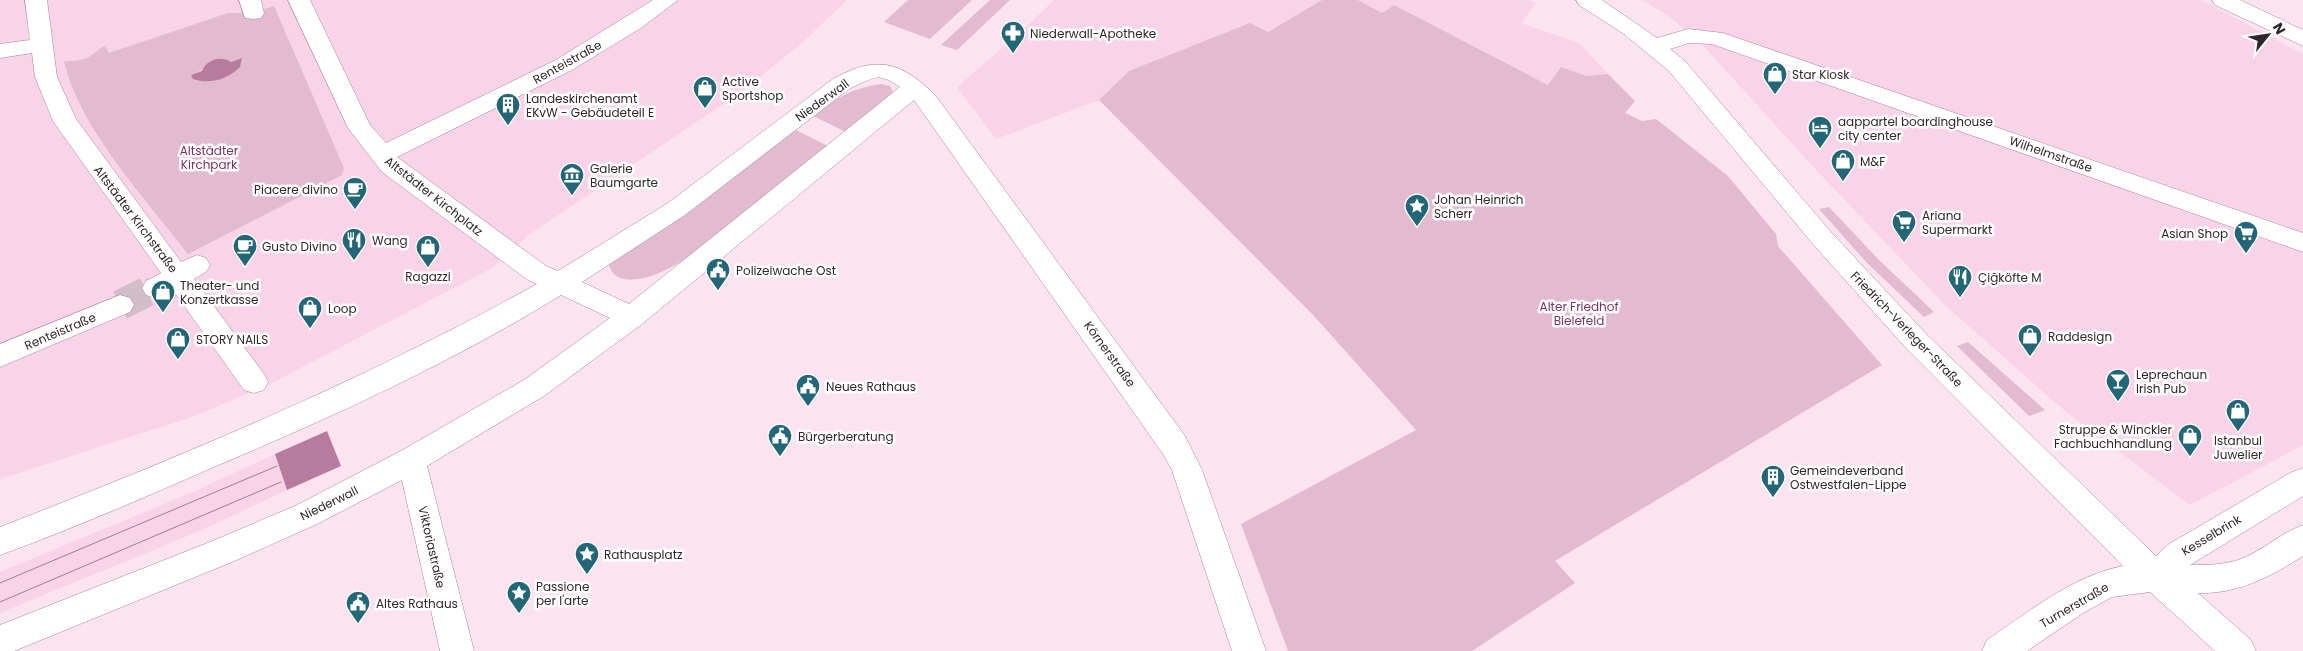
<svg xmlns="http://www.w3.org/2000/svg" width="2303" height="651" font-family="Poppins,sans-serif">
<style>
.built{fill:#f9d3e7}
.green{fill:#e2bbd0;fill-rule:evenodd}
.water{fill:#b77b9d}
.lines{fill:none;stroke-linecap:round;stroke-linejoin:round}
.minor-tunnel-far1{stroke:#d3bdc9;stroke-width:24;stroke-dasharray:24 12;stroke-linecap:butt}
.minor-tunnel{stroke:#d3bdc9;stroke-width:30;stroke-dasharray:30 15;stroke-linecap:butt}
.minor-casing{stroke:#a38696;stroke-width:1}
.minor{fill:#fff;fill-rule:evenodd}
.tram{stroke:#95838c;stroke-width:1}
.labels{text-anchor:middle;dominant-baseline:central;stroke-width:5;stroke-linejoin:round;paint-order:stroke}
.poi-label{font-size:12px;fill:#31262c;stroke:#fff;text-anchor:start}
.street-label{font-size:12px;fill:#31262c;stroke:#fff}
.park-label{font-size:12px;fill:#7c3260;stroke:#fff}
</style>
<rect width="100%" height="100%" fill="#fce3f0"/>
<g class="built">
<polygon points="0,0 847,0 803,42 741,92 530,234 492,268 270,384 195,416 0,479"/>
<polygon points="1054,0 1322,0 1267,32 1129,71 1099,100 996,139 957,87 1021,32"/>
<polygon points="1358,0 1528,0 1536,3 1521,23 1579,43 1608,74 1587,76 1561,67 1548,85 1394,5 1382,13"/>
<polygon points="1642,0 2201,0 2303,54 2303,445 2190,505 2065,411 1947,307 1818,172 1699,41 1667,15"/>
<polygon points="275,454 287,490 202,530 0,613 0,572 193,492"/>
</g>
<g class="green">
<polygon points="908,0 972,0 930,39 884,22"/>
<polygon points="990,0 1010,0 957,50 941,45"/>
<polygon points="1322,0 1358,0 1382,13 1394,5 1548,85 1561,67 1587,76 1608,74 1635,101 1625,113 1642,121 1656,119 1728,176 1776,234 1778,246 1882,365 1555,561 1575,583 1472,651 1288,651 1241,524 1416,430 1314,316 1099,100 1129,71 1250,23 1268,32"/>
<path d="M274 6 344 168 342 175 188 254C146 199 79 128 64 61 74 61 84 61 92 55 97 52 99 48 105 46L109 53 228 13H253ZM223 59 230 62 241 58 242 62C234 79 206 86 191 75 206 70 204 63 223 59Z"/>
<path d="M881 84 890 86 893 92 846 132 811 115C834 99 853 88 881 84Z"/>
<path d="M794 129 828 146C795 172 762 198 729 225 710 240 691 257 670 268 655 276 616 291 609 265L614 261 685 214Z"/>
<polygon points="1829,207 1879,260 1934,312 1924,317 1867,263 1819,209"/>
<polygon points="1968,342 2045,410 2029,416 1957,346"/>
</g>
<g class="water">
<path d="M242 58 240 67C228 79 210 85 193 79L191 75 202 71C206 60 221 55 231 62Z"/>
<polygon points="327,431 341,466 287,490 275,454"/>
</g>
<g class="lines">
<polyline class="minor-tunnel-far1" points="152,290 155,288"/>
<polyline class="minor-tunnel" points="120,305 154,288"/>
<defs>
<g id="minor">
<polygon points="25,0 47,0 57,77 76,119 181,262 197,255 206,258 210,265 206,272 194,279 264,374 268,382 264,390 254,393 244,390 173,290 155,298 146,295 142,288 146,281 161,273 53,121 35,77 32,53 0,58 0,44 30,40"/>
<polygon points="239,0 261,0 264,13 261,18 253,19 245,18"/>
<path d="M288 0H310L370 125 386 143 556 60 653 0H678L641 28 572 70 397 157 546 266 558 271 668 203 833 79C876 55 901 61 935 95L1185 436 1202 470 1266 651H1232L1172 470 1163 454 914 100 642 324 544 396 427 466 474 651H440L402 480 317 524 232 562 14 651H0V625L210 542 295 506 401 451 524 380 610 318 561 295C451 363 332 417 214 467 143 498 72 529 0 555V527C183 456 365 380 537 284L528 280 382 172 348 128ZM878 77 889 80 900 87 629 304 582 282 685 215 849 89 863 82Z"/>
<path d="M1576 0H1602L1657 38 1688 29 1723 33 2303 233V252L1712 44 1689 43 1670 49 1685 61 1830 231 1926 334 2156 556 2169 544 2292 472 2303 468V496L2190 565C2207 565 2225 565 2241 559 2263 550 2281 533 2303 525V556C2270 577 2238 594 2198 593L2251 640 2256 651H2215L2150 592 2112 597 2083 613 2027 651H1982L1987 640C2029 612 2072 576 2123 566L1906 348 1812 243 1669 71 1624 34 1579 5Z"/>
<polygon points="2212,0 2240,0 2303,30 2303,46 2215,5"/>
<polygon points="120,295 130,298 134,305 130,312 0,367 0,344"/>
</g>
</defs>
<use href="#minor" class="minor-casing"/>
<use href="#minor" class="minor"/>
<g class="tram">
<polyline points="0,583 277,466"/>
<polyline points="0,602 281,482"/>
</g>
</g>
<defs>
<symbol id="pharmacy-pin" viewBox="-11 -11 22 30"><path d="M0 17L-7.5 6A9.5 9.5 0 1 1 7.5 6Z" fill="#267" stroke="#fff"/><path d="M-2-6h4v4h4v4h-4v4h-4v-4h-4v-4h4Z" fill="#fff"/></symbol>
<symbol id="shop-pin" viewBox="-11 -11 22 30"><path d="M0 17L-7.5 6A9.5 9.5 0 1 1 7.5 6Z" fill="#267" stroke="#fff"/><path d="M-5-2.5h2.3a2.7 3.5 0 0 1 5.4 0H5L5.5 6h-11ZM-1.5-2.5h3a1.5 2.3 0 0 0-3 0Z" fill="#fff"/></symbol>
<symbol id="building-pin" viewBox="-11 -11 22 30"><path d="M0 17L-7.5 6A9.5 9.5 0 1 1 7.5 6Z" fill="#267" stroke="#fff"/><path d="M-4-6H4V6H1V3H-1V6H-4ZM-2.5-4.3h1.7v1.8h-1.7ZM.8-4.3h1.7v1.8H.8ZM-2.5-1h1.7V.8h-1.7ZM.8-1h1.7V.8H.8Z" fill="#fff"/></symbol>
<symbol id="hotel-pin" viewBox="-11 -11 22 30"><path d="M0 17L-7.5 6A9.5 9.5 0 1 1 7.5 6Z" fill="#267" stroke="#fff"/><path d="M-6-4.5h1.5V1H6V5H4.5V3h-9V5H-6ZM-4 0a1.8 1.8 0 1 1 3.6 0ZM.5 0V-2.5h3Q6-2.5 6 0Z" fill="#fff"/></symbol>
<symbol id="museum-pin" viewBox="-11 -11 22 30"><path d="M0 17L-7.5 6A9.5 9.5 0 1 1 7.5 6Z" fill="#267" stroke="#fff"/><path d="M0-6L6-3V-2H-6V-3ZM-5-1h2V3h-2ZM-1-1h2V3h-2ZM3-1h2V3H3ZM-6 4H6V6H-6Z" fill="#fff"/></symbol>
<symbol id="cafe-pin" viewBox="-11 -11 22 30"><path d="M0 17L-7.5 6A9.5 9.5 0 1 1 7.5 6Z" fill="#267" stroke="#fff"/><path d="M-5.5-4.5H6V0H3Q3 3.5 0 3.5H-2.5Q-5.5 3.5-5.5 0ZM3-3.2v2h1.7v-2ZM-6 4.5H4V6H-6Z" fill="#fff"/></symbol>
<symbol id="sight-pin" viewBox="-11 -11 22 30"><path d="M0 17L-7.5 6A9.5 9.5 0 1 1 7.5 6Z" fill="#267" stroke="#fff"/><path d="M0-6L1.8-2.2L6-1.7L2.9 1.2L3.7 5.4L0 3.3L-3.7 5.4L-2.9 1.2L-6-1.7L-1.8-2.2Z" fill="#fff"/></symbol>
<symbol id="supermarket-pin" viewBox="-11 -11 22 30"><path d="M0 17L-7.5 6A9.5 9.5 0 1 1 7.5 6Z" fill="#267" stroke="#fff"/><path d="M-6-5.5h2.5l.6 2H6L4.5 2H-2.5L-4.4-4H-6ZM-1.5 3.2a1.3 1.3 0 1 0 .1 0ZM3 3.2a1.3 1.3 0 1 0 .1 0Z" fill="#fff"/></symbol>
<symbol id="restaurant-pin" viewBox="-11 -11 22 30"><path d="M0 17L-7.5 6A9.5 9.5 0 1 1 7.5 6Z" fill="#267" stroke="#fff"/><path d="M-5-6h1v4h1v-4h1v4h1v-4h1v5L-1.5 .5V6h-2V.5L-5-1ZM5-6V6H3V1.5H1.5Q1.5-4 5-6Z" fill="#fff"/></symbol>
<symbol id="civic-pin" viewBox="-11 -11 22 30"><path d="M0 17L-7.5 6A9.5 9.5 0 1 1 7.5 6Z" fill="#267" stroke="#fff"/><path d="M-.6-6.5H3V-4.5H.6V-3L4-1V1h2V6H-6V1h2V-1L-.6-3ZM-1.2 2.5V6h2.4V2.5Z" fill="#fff"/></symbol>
<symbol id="bar-pin" viewBox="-11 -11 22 30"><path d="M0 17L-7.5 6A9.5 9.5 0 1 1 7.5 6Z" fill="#267" stroke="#fff"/><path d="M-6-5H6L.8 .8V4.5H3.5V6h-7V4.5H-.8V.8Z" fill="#fff"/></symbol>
</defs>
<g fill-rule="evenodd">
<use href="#pharmacy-pin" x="999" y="19" width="28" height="38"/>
<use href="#shop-pin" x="1761" y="60" width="28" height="38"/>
<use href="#shop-pin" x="691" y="74" width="28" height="38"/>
<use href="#building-pin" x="494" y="91" width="28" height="38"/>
<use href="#hotel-pin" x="1806" y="114" width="28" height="38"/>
<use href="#shop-pin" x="1829" y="147" width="28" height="38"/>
<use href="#museum-pin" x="558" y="161" width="28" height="38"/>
<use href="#cafe-pin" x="341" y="175" width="28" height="38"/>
<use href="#sight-pin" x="1403" y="192" width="28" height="38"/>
<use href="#supermarket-pin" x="1890" y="208" width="28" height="38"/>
<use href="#supermarket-pin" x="2232" y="219" width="28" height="38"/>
<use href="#restaurant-pin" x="340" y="226" width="28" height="38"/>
<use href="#cafe-pin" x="231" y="232" width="28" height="38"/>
<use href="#shop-pin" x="414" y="233" width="28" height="38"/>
<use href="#civic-pin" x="704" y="256" width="28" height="38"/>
<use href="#restaurant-pin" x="1946" y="263" width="28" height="38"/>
<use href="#shop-pin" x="149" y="278" width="28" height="38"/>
<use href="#shop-pin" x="296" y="294" width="28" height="38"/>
<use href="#shop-pin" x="2016" y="322" width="28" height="38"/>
<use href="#shop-pin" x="164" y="325" width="28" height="38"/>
<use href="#bar-pin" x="2104" y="367" width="28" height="38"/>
<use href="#civic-pin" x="794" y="372" width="28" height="38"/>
<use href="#shop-pin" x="2224" y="397" width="28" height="38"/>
<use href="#civic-pin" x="766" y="422" width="28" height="38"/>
<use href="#shop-pin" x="2176" y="422" width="28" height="38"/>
<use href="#building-pin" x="1759" y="463" width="28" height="38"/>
<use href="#sight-pin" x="573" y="540" width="28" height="38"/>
<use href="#sight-pin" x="505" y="579" width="28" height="38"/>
<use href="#civic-pin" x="344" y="589" width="28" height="38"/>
</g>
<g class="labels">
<g class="poi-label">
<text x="1030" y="33">Niederwall-Apotheke</text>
<text x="1792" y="74">Star Kiosk</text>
<text x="722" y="81">Active<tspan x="722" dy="14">Sportshop</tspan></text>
<text x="526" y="98">Landeskirchenamt<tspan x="526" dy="14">EKvW - Gebäudeteil E</tspan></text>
<text x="1838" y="121">aappartel boardinghouse<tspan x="1838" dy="14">city center</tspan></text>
<text x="1860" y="161">M&amp;F</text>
<text x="590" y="168">Galerie<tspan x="590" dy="14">Baumgarte</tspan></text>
<text x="338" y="189" text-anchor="end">Piacere divino</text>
<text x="1434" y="199">Johan Heinrich<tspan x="1434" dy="14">Scherr</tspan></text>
<text x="1922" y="215">Ariana<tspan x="1922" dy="14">Supermarkt</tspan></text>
<text x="2228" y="233" text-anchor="end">Asian Shop</text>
<text x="372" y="240">Wang</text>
<text x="262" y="246">Gusto Divino</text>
<text x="736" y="270">Polizeiwache Ost</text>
<text x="428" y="276" text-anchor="middle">Ragazzi</text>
<text x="1978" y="277">Çiğköfte M</text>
<text x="180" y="285">Theater- und<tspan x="180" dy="14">Konzertkasse</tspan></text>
<text x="328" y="308">Loop</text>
<text x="2048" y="336">Raddesign</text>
<text x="196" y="339">STORY NAILS</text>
<text x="2136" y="374">Leprechaun<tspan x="2136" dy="14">Irish Pub</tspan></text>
<text x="826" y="386">Neues Rathaus</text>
<text x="2172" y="429" text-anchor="end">Struppe &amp; Winckler<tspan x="2172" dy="14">Fachbuchhandlung</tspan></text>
<text x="798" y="436">Bürgerberatung</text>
<text x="2238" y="440" text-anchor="middle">Istanbul<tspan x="2238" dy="14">Juwelier</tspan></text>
<text x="1790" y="470">Gemeindeverband<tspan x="1790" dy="14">Ostwestfalen-Lippe</tspan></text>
<text x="604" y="554">Rathausplatz</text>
<text x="536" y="586">Passione<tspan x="536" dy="14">per l'arte</tspan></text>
<text x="376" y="603">Altes Rathaus</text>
</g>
<g class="street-label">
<text transform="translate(567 62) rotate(-29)">Renteistraße</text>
<text transform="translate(822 100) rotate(-36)">Niederwall</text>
<text transform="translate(2051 154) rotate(19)">Wilhelmstraße</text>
<text transform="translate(434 196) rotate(38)">Altstädter Kirchplatz</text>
<text transform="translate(136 219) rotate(53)">Altstädter Kirchstraße</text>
<text transform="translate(1907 329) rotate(46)">Friedrich-Verleger-Straße</text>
<text transform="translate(60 331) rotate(-23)">Renteistraße</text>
<text transform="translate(1110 354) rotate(54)">Körnerstraße</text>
<text transform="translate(329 503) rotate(-26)">Niederwall</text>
<text transform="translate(2211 535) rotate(-31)">Kesselbrink</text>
<text transform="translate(432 547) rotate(77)">Viktoriastraße</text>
<text transform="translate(2074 605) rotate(-30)">Turnerstraße</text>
</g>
<g class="park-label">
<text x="209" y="150">Altstädter<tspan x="209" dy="14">Kirchpark</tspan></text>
<text x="1579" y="306">Alter Friedhof<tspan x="1579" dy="14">Bielefeld</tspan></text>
</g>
</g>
<g transform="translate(2268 35) rotate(60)" stroke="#ffffff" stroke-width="4" paint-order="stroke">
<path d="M0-4L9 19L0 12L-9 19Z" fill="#31262c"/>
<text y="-8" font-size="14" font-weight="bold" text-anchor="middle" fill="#31262c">N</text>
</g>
</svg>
